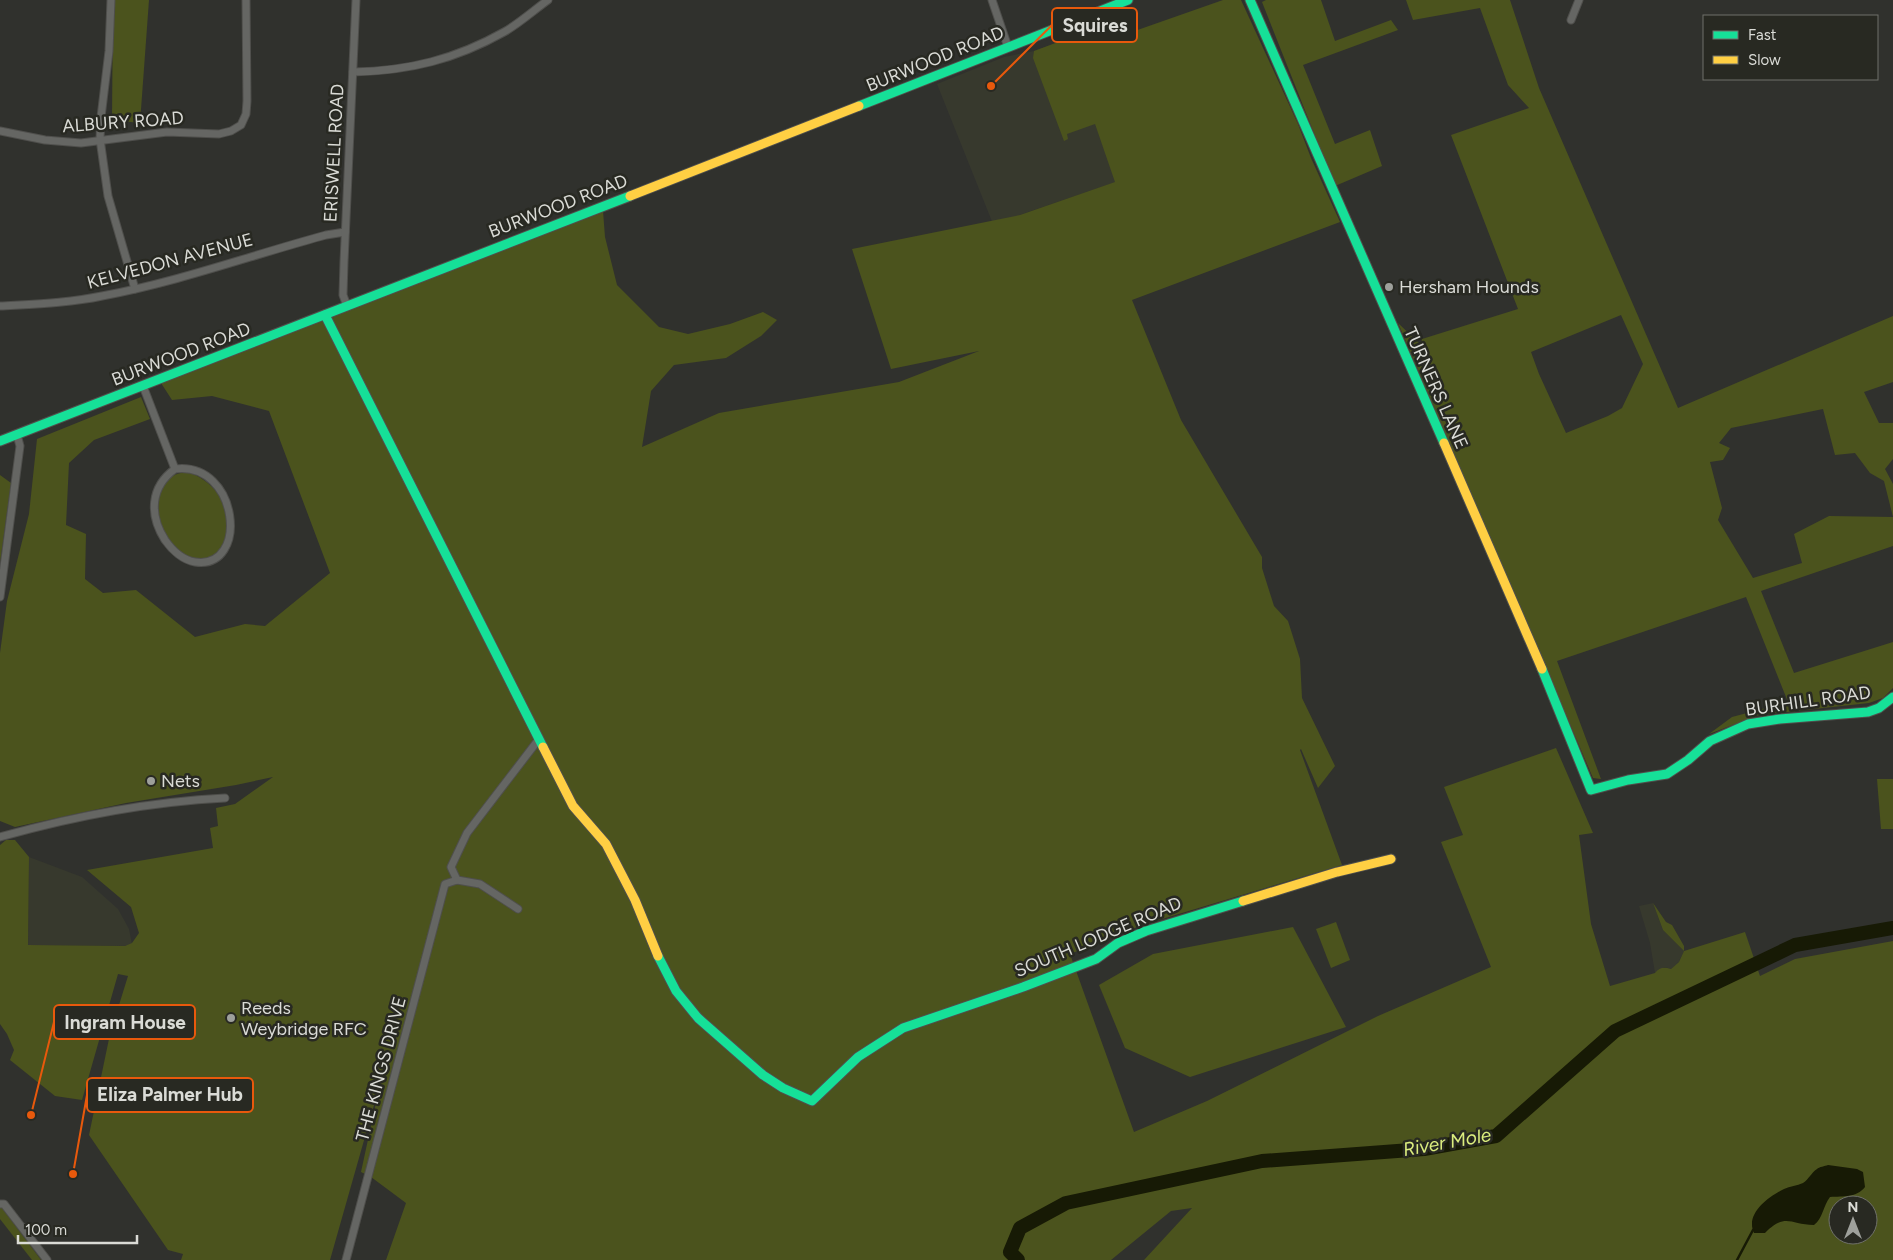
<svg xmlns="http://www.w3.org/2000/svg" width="1893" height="1260" font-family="Figtree,sans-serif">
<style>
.built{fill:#37392d}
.green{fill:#4b531d;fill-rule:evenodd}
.water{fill:#171a05}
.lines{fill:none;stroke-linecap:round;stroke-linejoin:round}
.stream{stroke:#171a05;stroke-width:2.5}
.river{stroke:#171a05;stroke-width:14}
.street-casing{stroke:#4f4f4c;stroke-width:9}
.fast-casing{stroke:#4f4f4c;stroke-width:11}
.slow-casing{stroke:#4f4f4c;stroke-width:11}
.street{stroke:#656663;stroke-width:7}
.fast{stroke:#16e098;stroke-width:9}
.slow{stroke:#ffcf43;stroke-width:9}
.poi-dot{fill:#9ea09b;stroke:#282922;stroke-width:2}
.labels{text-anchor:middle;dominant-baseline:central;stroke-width:5;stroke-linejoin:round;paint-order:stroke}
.street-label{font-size:18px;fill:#dadbd6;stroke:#282922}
.poi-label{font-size:18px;fill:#dadbd6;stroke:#282922;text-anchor:start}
.water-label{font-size:19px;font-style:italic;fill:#dbed7e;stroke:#282922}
.leader{fill:none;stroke:#e8590c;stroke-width:2}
.callout-dot{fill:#e8590c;stroke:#282922;stroke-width:2}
.callout{fill:#282922;stroke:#e8590c;stroke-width:2}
.callout-label{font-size:19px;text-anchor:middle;font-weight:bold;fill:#dadbd6}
</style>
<rect width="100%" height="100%" fill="#30312d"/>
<g class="built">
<polygon points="1065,40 1116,182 993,224 937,84 1004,57 1034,51"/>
<polygon points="29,857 82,877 118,909 129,929 132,944 125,946 28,945"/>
<polygon points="1653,903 1663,930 1684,951 1679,962 1671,969 1665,967 1655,973 1650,943 1639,906"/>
</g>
<g class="green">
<polygon points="113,0 149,0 140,123 112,120"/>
<path d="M1223 0H1241L1298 124 1311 158 1340 222 1132 300 1181 420 1262 557V568L1274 606 1288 621 1300 659 1302 698 1335 766 1318 788 1301 749 1300 750 1342 865 1142 925 1070 954 1134 1132 1207 1101 1378 1016 1491 967 1441 842 1463 835 1444 787 1556 748 1593 833 1579 835 1591 924 1610 986 1655 973C1660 967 1664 967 1671 969L1679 962 1684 951 1663 930 1653 903 1666 922 1672 925 1684 946V951L1745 932 1760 976 1795 959 1893 941V1260H1144L1192 1208 1171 1211 1111 1260H386L406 1203 371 1177 361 1172 380 1084 330 1260H181L183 1254 168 1250 89 1135 110 1034 128 976 118 974 82 1100 55 1096 10 1060 14 1050 7 1034 0 1024V845L6 840H15L29 857 28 945 125 946 132 943 139 933 131 907 87 870 213 848 210 828 218 826 216 808 235 804 273 777 236 785 126 803 15 827 0 821V653L7 601 29 514 37 439 141 397 150 419 94 440 69 463 66 525 86 534 85 579 103 593 136 590 195 637 245 624 265 626 330 573 269 411 212 396 172 400 161 383 603 211 605 237 617 285 659 327 688 334 730 324 763 312 777 320 761 336 726 358 674 365 651 391 642 447 719 413 899 382 979 351 891 369 852 249 1020 215 1115 182 1095 124 1067 134 1068 139 1064 141 1033 58 1034 51 1104 25 1109 40ZM1838 1205H1868V1235H1838Z"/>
<polygon points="1266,0 1321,0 1335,41 1391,20 1398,30 1303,65 1335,144 1370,130 1382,166 1335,186 1262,2"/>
<path d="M1406 0H1510L1539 88 1678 408 1893 316V382L1864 392 1879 423H1893V459L1885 469 1893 484V546L1761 591 1794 673 1893 642V688L1883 698 1869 703 1759 715 1709 734 1732 717 1788 702 1746 597 1557 661 1601 779 1593 778 1398 323 1421 345 1422 339 1518 309 1451 135 1529 108 1508 85 1480 8 1413 20ZM1621 315 1643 364 1622 408 1608 416 1566 433 1539 374 1531 352ZM1823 409 1835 455 1855 453 1870 473 1884 481 1893 517 1829 516 1794 534 1802 563 1753 578 1718 520 1722 508 1710 462 1723 460 1730 448 1719 443 1731 428Z"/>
<path d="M187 472C200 476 210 483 218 494 229 510 233 550 209 558 163 572 132 476 187 472Z"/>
<polygon points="0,475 11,483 0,563"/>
<polygon points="1877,779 1893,779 1893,829 1881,829"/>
<polygon points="1336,922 1350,960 1331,968 1316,929"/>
<polygon points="1293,927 1346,1027 1190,1077 1125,1048 1099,985 1153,954"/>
<polygon points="0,1207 2,1208 41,1260 32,1260 0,1219"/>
</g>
<path class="water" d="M1828 1165 1857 1169 1863 1172 1865 1187C1856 1198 1844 1196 1830 1197 1823 1206 1823 1218 1814 1225 1790 1225 1786 1212 1765 1233H1754C1745 1214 1768 1197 1784 1189 1790 1186 1797 1186 1803 1183 1809 1179 1811 1173 1817 1169 1819 1167 1825 1166 1828 1165Z"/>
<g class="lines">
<polyline class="stream" points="1737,1260 1753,1230"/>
<polyline class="river" points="1018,1260 1010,1252 1020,1228 1066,1203 1262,1161 1424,1149 1496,1136 1615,1031 1795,945 1893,928"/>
<defs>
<g id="street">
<polyline points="111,0 109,51 101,117 100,139 108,196 135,289"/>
<polyline points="992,0 1008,47"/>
<polyline points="1571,20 1579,0"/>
<path d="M353 72C409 71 456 59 504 32 520 23 534 10 548 0"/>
<polyline points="0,131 45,140 81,143 167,132 219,134 231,131 241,125 246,114 247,101 246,0"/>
<path d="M0 306C34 304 69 303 102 296 178 282 252 255 326 235L345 232"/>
<polyline points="347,306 343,295 344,262 356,0"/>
<path d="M143 386 175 469C239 461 250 570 195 562 183 560 172 550 165 540 149 515 150 487 175 469"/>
<polyline points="0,597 20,446 17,435"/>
<path d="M0 837C74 816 148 802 225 798"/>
<polyline points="457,880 451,867 467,833 539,739"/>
<polyline points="0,1204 4,1204 47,1260"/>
<polyline points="346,1260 445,884 457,880 480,884 518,909"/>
</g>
<g id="fast">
<polyline points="1250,0 1444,443"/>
<polyline points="859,106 1128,0"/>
<polyline points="325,315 543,747"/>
<polyline points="0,441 630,196"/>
<polyline points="1542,669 1591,790 1628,780 1667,774 1688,760 1710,741 1748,724 1780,719 1868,712 1879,708 1893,697"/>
<polyline points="658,956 676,991 698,1018 763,1075 783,1088 812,1101 858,1057 903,1028 1023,987 1096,959 1118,943 1146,931 1243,901"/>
</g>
<g id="slow">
<polyline points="630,196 859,106"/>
<polyline points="1444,443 1542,669"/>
<polyline points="543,747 573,806 606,844 635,900 658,956"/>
<polyline points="1243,901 1337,872 1391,859"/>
</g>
</defs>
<use href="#street" class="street-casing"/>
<use href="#fast" class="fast-casing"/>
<use href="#slow" class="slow-casing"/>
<use href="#street" class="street"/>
<use href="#fast" class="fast"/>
<use href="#slow" class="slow"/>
</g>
<g class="poi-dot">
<circle cx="1389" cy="287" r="5"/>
<circle cx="151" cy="781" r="5"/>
<circle cx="231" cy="1018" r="5"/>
</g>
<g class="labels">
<g class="street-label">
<text transform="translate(935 59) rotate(-22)">BURWOOD ROAD</text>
<text transform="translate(123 122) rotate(-4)">ALBURY ROAD</text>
<text transform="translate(334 153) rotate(-87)">ERISWELL ROAD</text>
<text transform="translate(558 206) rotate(-21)">BURWOOD ROAD</text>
<text transform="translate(170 261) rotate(-15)">KELVEDON AVENUE</text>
<text transform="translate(181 354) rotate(-21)">BURWOOD ROAD</text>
<text transform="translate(1436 388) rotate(66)">TURNERS LANE</text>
<text transform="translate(1808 701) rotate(-8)">BURHILL ROAD</text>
<text transform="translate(1098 937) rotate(-23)">SOUTH LODGE ROAD</text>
<text transform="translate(381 1069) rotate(-75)">THE KINGS DRIVE</text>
</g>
<g class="poi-label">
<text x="1399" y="287">Hersham Hounds</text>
<text x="161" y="781">Nets</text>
<text x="241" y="1008">Reeds<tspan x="241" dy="21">Weybridge RFC</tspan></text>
</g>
<g class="water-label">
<text transform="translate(1447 1142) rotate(-10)">River Mole</text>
</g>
</g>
<path class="leader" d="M991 86L1052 25M31 1115L54 1022M73 1174L87 1095"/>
<g class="callout-dot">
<circle cx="991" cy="86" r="5"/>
<circle cx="31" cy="1115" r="5"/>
<circle cx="73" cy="1174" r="5"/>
</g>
<g class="callout">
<rect x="1052" y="8" width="85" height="34" rx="5"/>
<rect x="54" y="1005" width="141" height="34" rx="5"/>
<rect x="87" y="1078" width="166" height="34" rx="5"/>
</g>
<g class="callout-label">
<text x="1095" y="32">Squires</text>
<text x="125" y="1029">Ingram House</text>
<text x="170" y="1101">Eliza Palmer Hub</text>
</g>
<rect x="1703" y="15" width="175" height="65" fill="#282922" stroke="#6f706a"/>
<rect x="1713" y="31" width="25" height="8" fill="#16e098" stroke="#6f706a"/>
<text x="1748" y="40" font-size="15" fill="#dadbd6">Fast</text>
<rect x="1713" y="56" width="25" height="8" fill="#ffcf43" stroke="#6f706a"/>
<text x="1748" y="65" font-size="15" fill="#dadbd6">Slow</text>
<g transform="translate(1853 1220)"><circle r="24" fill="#282922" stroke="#6f706a"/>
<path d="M0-4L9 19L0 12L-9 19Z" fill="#9ea09b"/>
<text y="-8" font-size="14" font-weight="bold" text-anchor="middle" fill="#dadbd6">N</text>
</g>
<path d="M18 1235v8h119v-8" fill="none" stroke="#dadbd6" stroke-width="2.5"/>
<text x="25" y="1235" font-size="15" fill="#dadbd6" stroke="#282922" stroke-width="4" paint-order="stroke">100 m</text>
</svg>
